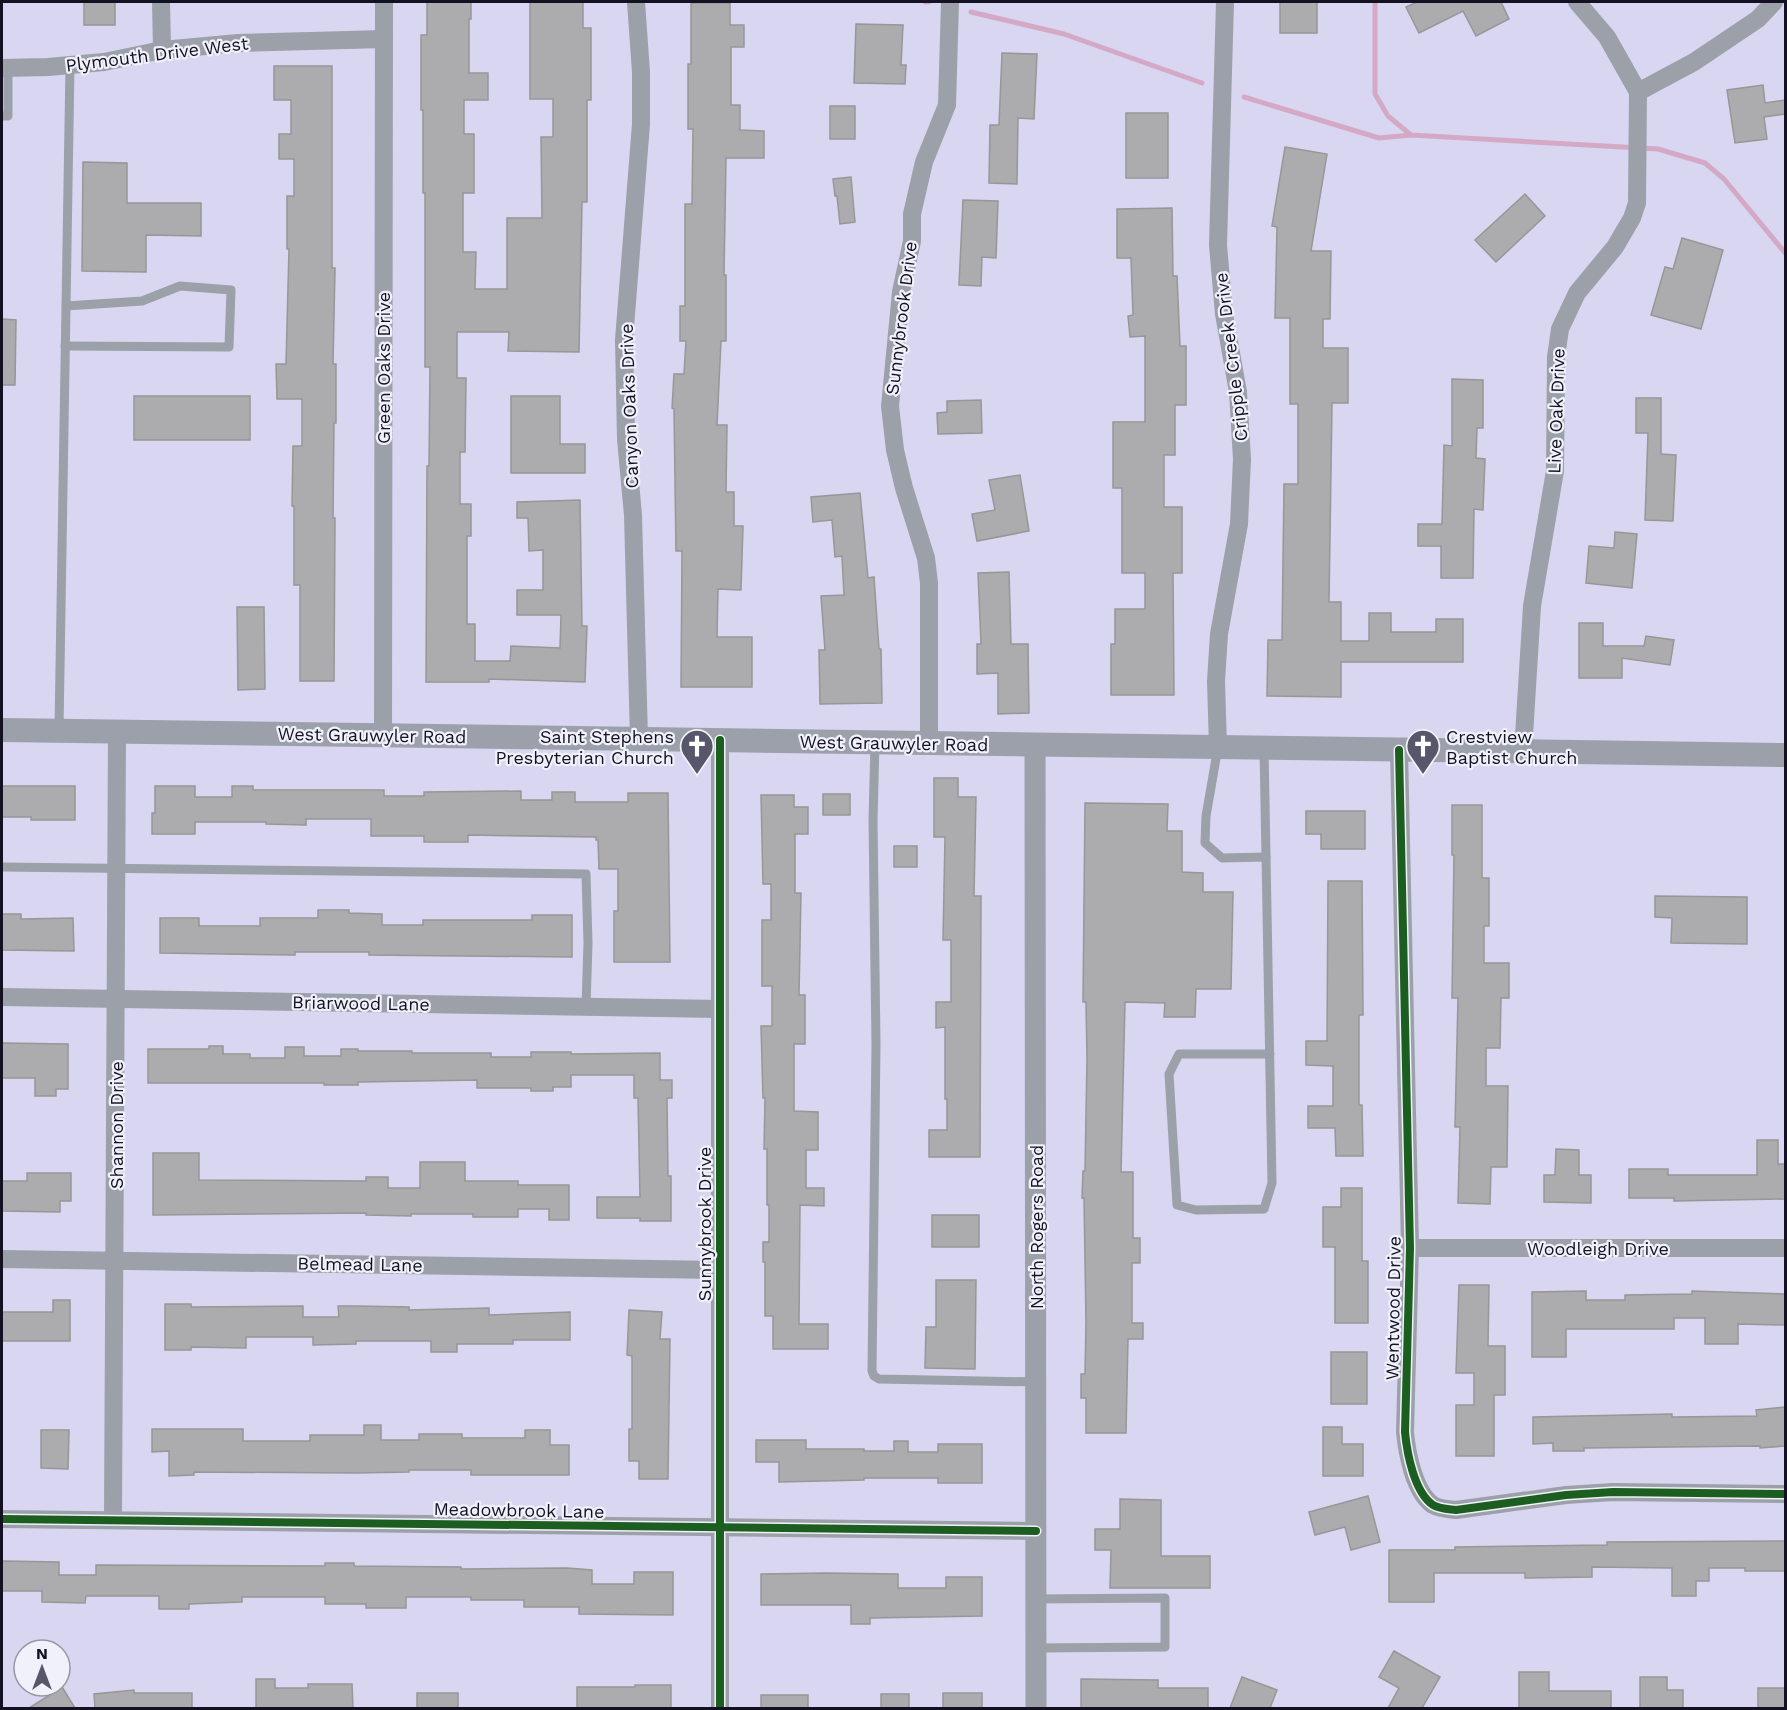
<svg xmlns="http://www.w3.org/2000/svg" width="1787" height="1710" font-family="'Work Sans',sans-serif">
<style>
.lines{fill:none;stroke-linecap:round;stroke-linejoin:round}
.stream{stroke:#d4a9c6;stroke-width:5}
.building{fill:#acacae;stroke:#979698;stroke-width:1.5}
.service{stroke:#9ba0a9;stroke-width:9}
.minor{stroke:#9ba0a9;stroke-width:18}
.tertiary{stroke:#9ba0a9;stroke-width:21}
.secondary{stroke:#9ba0aa;stroke-width:24}
.cycleway-casing{stroke:#f1f1fb;stroke-width:11}
.cycleway{stroke:#1b5e20;stroke-width:8}
.labels{text-anchor:middle;dominant-baseline:central;stroke-width:4.5;stroke-linejoin:round;paint-order:stroke}
.street-label{font-size:18px;fill:#131122;stroke:#f1f1fb}
.poi-label{font-size:18px;fill:#131122;stroke:#f1f1fb;text-anchor:end}
</style>
<rect width="100%" height="100%" fill="#d8d6f1"/>
<g class="lines">
<g class="stream">
<polyline points="925,2 929,2"/>
<polyline points="1375,2 1375,94 1388,116 1411,135 1658,149 1705,163 1724,179 1786,254"/>
<polyline points="971,12 1064,34 1202,83"/>
<polyline points="1244,97 1379,138 1411,135"/>
</g>
</g>
<g class="building">
<rect x="84" y="2" width="31" height="23"/>
<polygon points="427,2 471,2 471,19 469,19 469,73 488,73 488,100 464,100 464,134 474,134 474,193 463,193 463,252 476,252 475,289 507,289 507,218 542,218 541,137 553,137 553,99 530,99 530,2 583,2 583,28 591,28 591,100 587,100 587,202 582,202 579,352 508,351 509,332 457,332 457,378 466,378 465,452 460,452 460,504 471,504 471,536 467,536 467,624 475,624 475,661 510,661 511,646 560,648 561,615 517,615 517,590 543,590 543,550 529,551 528,518 517,518 517,502 580,500 582,626 587,626 585,682 489,679 489,682 426,682 427,466 429,466 430,367 425,367 425,193 423,193 423,110 421,110 421,35 427,35"/>
<rect x="1280" y="2" width="37" height="31"/>
<polygon points="1417,2 1501,2 1509,19 1476,36 1463,11 1419,33 1406,7"/>
<polygon points="691,3 730,3 730,25 744,25 744,47 731,47 731,105 740,105 740,130 764,131 764,158 726,158 724,275 726,275 726,341 721,341 717,425 727,425 726,492 734,492 734,526 743,526 741,590 718,589 717,637 752,637 752,687 681,687 682,551 676,551 674,409 672,408 674,374 684,374 686,341 680,341 680,306 685,306 685,204 692,204 693,129 688,129 688,64 691,64"/>
<polygon points="856,24 903,25 901,65 906,65 905,84 854,83"/>
<polygon points="1002,53 1037,54 1034,119 1018,118 1017,184 989,183 990,125 999,125"/>
<polygon points="274,66 332,66 332,268 335,268 333,364 336,364 336,423 334,423 333,518 335,518 334,681 300,681 300,585 294,585 294,506 292,506 293,446 302,446 302,399 277,399 276,364 286,364 289,249 287,249 287,196 294,196 294,159 279,159 279,134 291,134 291,100 274,100"/>
<polygon points="1763,85 1765,103 1785,100 1785,114 1764,117 1767,139 1735,143 1727,90"/>
<rect x="830" y="106" width="25" height="33"/>
<rect x="1126" y="113" width="42" height="65"/>
<polygon points="1285,147 1327,154 1311,251 1331,251 1330,319 1323,319 1323,348 1348,348 1348,403 1332,403 1329,602 1341,602 1341,641 1369,641 1369,613 1391,613 1391,632 1436,632 1436,619 1463,619 1463,662 1341,662 1341,697 1267,696 1268,640 1282,640 1284,484 1298,484 1298,404 1290,404 1290,318 1275,318 1277,227 1272,226"/>
<polygon points="83,162 127,163 127,203 201,203 201,236 146,235 146,272 82,271"/>
<polygon points="851,177 855,222 840,224 837,196 835,196 833,179"/>
<polygon points="1525,194 1545,216 1496,262 1475,240"/>
<polygon points="963,200 998,201 996,258 982,257 981,286 959,285"/>
<polygon points="1172,208 1173,276 1177,276 1180,346 1186,346 1186,405 1175,405 1175,455 1164,455 1164,507 1182,507 1182,573 1173,573 1174,695 1111,695 1111,644 1115,644 1115,609 1145,609 1145,573 1122,573 1122,488 1113,488 1113,422 1145,422 1145,336 1130,337 1128,316 1133,315 1131,258 1117,258 1117,209"/>
<polygon points="1682,238 1723,250 1701,329 1651,315 1665,267 1673,269"/>
<polygon points="2,319 16,320 15,385 2,385"/>
<polygon points="1452,379 1483,380 1483,428 1477,428 1476,458 1485,459 1483,510 1474,509 1473,578 1441,578 1441,546 1418,546 1418,524 1442,524 1444,445 1452,446"/>
<rect x="134" y="396" width="116" height="44"/>
<polygon points="511,396 560,396 560,444 585,444 585,473 511,473"/>
<polygon points="1636,398 1661,398 1661,454 1676,455 1673,521 1645,520 1648,433 1636,433"/>
<polygon points="981,400 982,433 938,434 937,413 947,412 947,401"/>
<polygon points="1020,475 1029,531 977,541 972,514 995,510 989,480"/>
<polygon points="860,493 868,578 874,577 879,649 881,649 882,703 820,704 819,650 825,650 821,596 844,595 842,556 835,557 832,520 813,522 811,497"/>
<polygon points="1615,532 1637,534 1632,588 1586,583 1589,546 1614,548"/>
<polygon points="1009,572 1011,644 1028,644 1029,713 998,714 998,673 977,674 977,644 981,644 978,573"/>
<polygon points="237,607 264,607 265,689 238,690"/>
<polygon points="1579,623 1603,623 1603,646 1644,646 1646,636 1674,640 1670,665 1622,658 1622,678 1579,678"/>
<polygon points="934,778 958,778 958,797 976,797 974,896 981,896 980,1157 929,1157 929,1130 947,1130 947,1099 945,1099 945,1027 936,1028 936,1002 951,1002 951,940 943,940 945,837 934,837"/>
<polygon points="2,786 75,786 75,820 31,820 31,817 2,817"/>
<polygon points="155,786 195,786 195,797 232,797 232,786 253,786 253,790 384,790 384,796 424,796 424,792 521,791 521,800 552,800 552,792 575,792 575,802 628,802 628,793 668,793 670,962 614,962 614,911 618,911 618,869 599,869 598,840 596,840 596,837 468,835 468,842 424,842 424,836 371,836 371,819 306,819 306,825 266,824 266,822 195,822 195,834 152,834 152,813 155,813"/>
<rect x="823" y="794" width="27" height="21"/>
<polygon points="761,795 794,795 794,807 808,807 808,834 795,834 795,893 801,893 799,995 805,995 805,1044 794,1044 794,1111 818,1112 818,1150 806,1150 806,1188 824,1188 824,1206 800,1205 799,1324 828,1324 828,1349 773,1349 773,1316 765,1316 765,1262 763,1262 763,1242 769,1242 769,1205 767,1205 767,1149 764,1149 765,1098 763,1098 761,1026 772,1026 772,986 762,986 762,920 771,920 771,884 763,884"/>
<polygon points="1085,803 1168,804 1167,831 1182,831 1182,872 1203,873 1203,892 1233,892 1231,989 1196,989 1195,1017 1164,1017 1165,1003 1125,1002 1121,1172 1133,1172 1133,1238 1140,1238 1140,1263 1132,1263 1132,1323 1143,1323 1143,1339 1128,1339 1126,1433 1086,1433 1086,1398 1081,1398 1081,1374 1085,1374 1086,1322 1084,1198 1082,1198 1083,1171 1085,1171 1087,1059 1086,1002 1083,1002"/>
<polygon points="1452,805 1482,805 1482,878 1489,878 1489,926 1484,926 1484,963 1509,963 1509,998 1501,998 1500,1048 1486,1048 1486,1086 1508,1086 1507,1167 1491,1167 1490,1204 1458,1203 1460,1127 1455,1127 1458,998 1452,998 1454,855 1452,855"/>
<polygon points="1306,811 1365,811 1365,849 1321,849 1321,834 1306,834"/>
<rect x="894" y="846" width="23" height="21"/>
<polygon points="1328,881 1362,881 1363,1015 1359,1015 1359,1105 1362,1105 1363,1156 1336,1156 1335,1128 1308,1128 1308,1106 1333,1106 1333,1066 1306,1065 1306,1041 1327,1041"/>
<polygon points="1655,896 1747,897 1747,944 1671,943 1672,918 1655,917"/>
<polygon points="318,910 349,910 349,913 382,914 382,925 423,925 423,920 532,920 532,915 572,915 572,957 369,955 369,952 295,952 295,955 160,953 160,918 199,918 199,926 260,926 260,918 318,918"/>
<polygon points="2,914 21,914 21,919 73,918 74,951 2,950"/>
<polygon points="2,1043 68,1044 68,1089 56,1089 56,1096 35,1096 35,1078 2,1078"/>
<polygon points="209,1046 223,1046 223,1054 250,1054 250,1058 285,1058 285,1047 304,1047 304,1056 341,1056 341,1049 358,1049 358,1051 412,1051 412,1053 491,1053 491,1057 531,1057 531,1052 571,1052 571,1054 660,1053 660,1080 672,1080 672,1098 667,1098 668,1176 671,1176 671,1221 640,1221 640,1218 597,1218 597,1197 640,1197 638,1098 634,1098 634,1075 571,1075 571,1087 553,1087 553,1091 531,1091 531,1088 477,1088 477,1080 358,1082 358,1085 324,1085 324,1083 148,1083 148,1049 209,1049"/>
<polygon points="1757,1140 1778,1140 1778,1164 1785,1164 1785,1199 1674,1201 1674,1198 1629,1198 1629,1169 1668,1169 1668,1175 1757,1175"/>
<polygon points="1556,1149 1579,1150 1579,1175 1591,1175 1591,1203 1544,1202 1544,1175 1555,1175"/>
<polygon points="153,1153 199,1153 199,1180 366,1181 366,1177 388,1177 388,1188 420,1188 420,1162 465,1162 465,1181 518,1181 518,1185 569,1185 569,1220 549,1220 549,1209 518,1209 518,1217 473,1217 473,1214 411,1214 411,1216 366,1215 366,1213 153,1215"/>
<polygon points="27,1173 71,1173 71,1201 60,1201 60,1212 2,1211 2,1181 27,1181"/>
<polygon points="1341,1188 1362,1188 1362,1261 1368,1261 1368,1323 1335,1323 1335,1247 1323,1247 1323,1207 1341,1207"/>
<rect x="932" y="1215" width="47" height="32"/>
<polygon points="936,1280 976,1280 975,1369 925,1368 926,1327 936,1327"/>
<polygon points="1459,1285 1489,1285 1488,1346 1505,1346 1505,1395 1494,1395 1494,1456 1456,1456 1456,1405 1474,1405 1474,1373 1456,1373"/>
<polygon points="1586,1291 1586,1300 1625,1300 1625,1295 1692,1294 1692,1291 1785,1294 1785,1325 1738,1324 1738,1344 1705,1344 1705,1318 1674,1318 1674,1329 1566,1329 1566,1357 1532,1357 1532,1292"/>
<polygon points="53,1300 70,1300 70,1341 2,1341 2,1312 53,1312"/>
<polygon points="165,1304 191,1304 191,1307 303,1306 303,1317 339,1317 338,1306 356,1306 409,1307 409,1310 489,1308 489,1315 570,1312 570,1340 513,1340 513,1344 457,1344 457,1352 431,1352 431,1341 356,1341 356,1344 313,1345 313,1337 246,1337 246,1348 191,1347 191,1350 165,1350"/>
<polygon points="629,1310 662,1312 660,1339 670,1339 668,1479 639,1479 639,1461 629,1461 629,1429 632,1429 632,1356 627,1355"/>
<rect x="1331" y="1352" width="36" height="52"/>
<polygon points="1785,1407 1785,1446 1760,1448 1760,1446 1584,1448 1584,1451 1553,1451 1553,1443 1533,1444 1533,1417 1672,1414 1672,1417 1757,1416 1756,1410"/>
<polygon points="364,1425 381,1425 381,1440 419,1440 419,1434 462,1434 462,1438 525,1438 525,1430 550,1430 550,1445 569,1445 569,1475 471,1475 471,1470 409,1470 409,1472 356,1473 194,1472 194,1475 169,1476 169,1451 152,1452 152,1429 243,1429 243,1441 310,1441 310,1435 364,1435"/>
<polygon points="1323,1427 1342,1427 1342,1444 1363,1444 1363,1476 1323,1476"/>
<polygon points="41,1430 69,1430 68,1469 41,1468"/>
<polygon points="756,1440 806,1440 806,1449 864,1449 864,1451 894,1451 894,1441 908,1441 908,1452 938,1452 938,1444 982,1444 982,1483 938,1483 938,1478 864,1478 864,1480 779,1482 779,1462 756,1462"/>
<polygon points="1368,1496 1380,1542 1351,1550 1345,1527 1315,1535 1309,1512"/>
<polygon points="1120,1499 1161,1500 1161,1556 1210,1556 1210,1588 1110,1588 1111,1550 1095,1550 1095,1529 1120,1529"/>
<polygon points="1785,1541 1785,1571 1745,1571 1745,1568 1709,1568 1709,1581 1696,1581 1696,1596 1672,1596 1672,1568 1592,1567 1592,1577 1525,1578 1525,1573 1434,1573 1434,1602 1389,1602 1389,1550 1455,1550 1455,1547 1607,1545 1607,1542"/>
<polygon points="2,1561 59,1562 59,1575 96,1575 96,1565 325,1566 325,1563 354,1563 354,1566 461,1567 461,1569 567,1568 592,1570 592,1584 634,1584 634,1572 673,1572 673,1615 579,1614 579,1607 524,1607 524,1600 471,1600 471,1597 406,1597 406,1608 366,1608 366,1604 325,1604 325,1597 242,1597 242,1602 189,1604 189,1609 159,1609 159,1596 86,1596 85,1603 42,1602 42,1591 2,1591"/>
<polygon points="825,1573 898,1574 898,1588 946,1588 946,1577 982,1577 982,1616 870,1618 870,1624 851,1624 851,1605 761,1605 761,1574"/>
<polygon points="1394,1651 1440,1677 1422,1708 1388,1708 1399,1688 1379,1677"/>
<polygon points="1519,1672 1549,1672 1549,1691 1611,1691 1611,1708 1519,1708"/>
<polygon points="1242,1677 1277,1690 1270,1708 1230,1708"/>
<polygon points="1640,1677 1667,1677 1667,1690 1683,1690 1683,1708 1640,1708"/>
<polygon points="256,1679 275,1679 275,1688 308,1688 308,1684 352,1684 353,1708 256,1708"/>
<polygon points="1081,1679 1158,1680 1158,1688 1208,1688 1208,1708 1081,1708"/>
<polygon points="635,1685 671,1685 671,1708 577,1708 577,1687 635,1687"/>
<polygon points="62,1687 75,1708 29,1708"/>
<rect x="1758" y="1688" width="27" height="20"/>
<polygon points="134,1690 134,1693 192,1693 192,1708 95,1708 94,1694"/>
<rect x="417" y="1693" width="41" height="15"/>
<rect x="943" y="1693" width="39" height="15"/>
<rect x="881" y="1694" width="28" height="14"/>
<rect x="761" y="1695" width="47" height="13"/>
</g>
<g class="lines">
<g class="service">
<polyline points="2,116 8,116 8,67"/>
<polyline points="65,346 229,347 231,290 180,286 142,301 66,306"/>
<polyline points="59,729 70,65"/>
<polyline points="875,742 873,820 876,1044 872,1371 874,1376 879,1379 1036,1382"/>
<polyline points="1218,747 1206,816 1205,843 1222,858 1266,857"/>
<polyline points="1264,748 1272,1183 1264,1209 1196,1210 1177,1205 1169,1074 1179,1054 1270,1054"/>
<polyline points="2,867 586,874 588,943 586,1007"/>
<polyline points="1036,1599 1165,1598 1165,1647 1036,1648"/>
</g>
<g class="minor">
<polyline points="161,2 162,50"/>
<polyline points="636,2 641,72 641,124 624,340 626,439 633,515 639,739"/>
<polyline points="2,68 48,67 104,62 162,50 238,43 384,39"/>
<polyline points="1638,92 1694,62 1758,19 1774,2"/>
<polyline points="383,735 384,2"/>
<polyline points="720,740 720,1708"/>
<polyline points="929,743 929,583 926,558 904,488 895,450 890,406 901,292 912,241 912,214 924,162 947,105 950,2"/>
<polyline points="1218,747 1216,681 1219,634 1239,524 1242,459 1238,392 1224,314 1218,245 1225,2"/>
<path d="M1399 750 1410 1248 1405 1432C1407 1453 1414 1492 1433 1505 1440 1509 1448 1509 1456 1510L1566 1495 1613 1492 1786 1494"/>
<polyline points="1523,752 1532,606 1555,471 1556,357 1560,329 1577,293 1615,247 1632,218 1637,203 1638,92 1607,37 1577,2"/>
<polyline points="2,997 720,1009"/>
<polyline points="1410,1248 1786,1248"/>
<polyline points="2,1259 719,1270"/>
<polyline points="2,1519 1036,1531"/>
<polyline points="113,1519 117,732"/>
</g>
<polyline class="tertiary" points="1035,745 1036,1708"/>
<polyline class="secondary" points="2,730 1786,755"/>
<defs>
<g id="cycleway">
<polyline points="720,740 720,1708"/>
<path d="M1399 750 1410 1248 1405 1432C1407 1453 1414 1492 1433 1505 1440 1509 1448 1509 1456 1510L1566 1495 1613 1492 1786 1494"/>
<polyline points="2,1519 1036,1531"/>
</g>
</defs>
<use href="#cycleway" class="cycleway-casing"/>
<use href="#cycleway" class="cycleway"/>
</g>
<defs>
<symbol id="church-pin" viewBox="-11 -11 22 30"><path d="M0 17L-7.5 6A9.5 9.5 0 1 1 7.5 6Z" fill="#58566a" stroke="#f1f1fb"/><path d="M-1.2-6h2.4v3.5h3.3v2.4h-3.3V6h-2.4V-.1h-3.3v-2.4h3.3Z" fill="#fff"/></symbol>
</defs>
<g fill-rule="evenodd">
<use href="#church-pin" x="678" y="727" width="38" height="52"/>
<use href="#church-pin" x="1404" y="727" width="38" height="52"/>
</g>
<g class="labels">
<g class="street-label">
<text transform="translate(157 54) rotate(-7)">Plymouth Drive West</text>
<text transform="translate(901 318) rotate(-83)">Sunnybrook Drive</text>
<text transform="translate(1231 357) rotate(-97)">Cripple Creek Drive</text>
<text transform="translate(383 368) rotate(-90)">Green Oaks Drive</text>
<text transform="translate(629 406) rotate(-92)">Canyon Oaks Drive</text>
<text transform="translate(1556 411) rotate(-88)">Live Oak Drive</text>
<text transform="translate(372 735) rotate(1)">West Grauwyler Road</text>
<text transform="translate(894 743) rotate(1)">West Grauwyler Road</text>
<text transform="translate(361 1003) rotate(1)">Briarwood Lane</text>
<text transform="translate(116 1125) rotate(-90)">Shannon Drive</text>
<text transform="translate(704 1224) rotate(-90)">Sunnybrook Drive</text>
<text transform="translate(1036 1227) rotate(-90)">North Rogers Road</text>
<text x="1598" y="1248">Woodleigh Drive</text>
<text transform="translate(360 1264) rotate(1)">Belmead Lane</text>
<text transform="translate(1393 1308) rotate(-89)">Wentwood Drive</text>
<text transform="translate(519 1510) rotate(1)">Meadowbrook Lane</text>
</g>
<g class="poi-label">
<text x="674" y="736">Saint Stephens<tspan x="674" dy="21">Presbyterian Church</tspan></text>
<text x="1446" y="736" text-anchor="start">Crestview<tspan x="1446" dy="21">Baptist Church</tspan></text>
</g>
</g>
<rect width="1787" height="1710" fill="none" stroke="#131122" stroke-width="6"/>
<g transform="translate(42 1668)"><circle r="28" fill="#f1f1fb" stroke="#9897a4" stroke-width="1.5"/>
<path d="M0-4.5L10 22L0 15L-10 22Z" fill="#58566a"/>
<text y="-9" font-size="16" font-weight="bold" text-anchor="middle" fill="#131122">N</text>
</g>
</svg>
